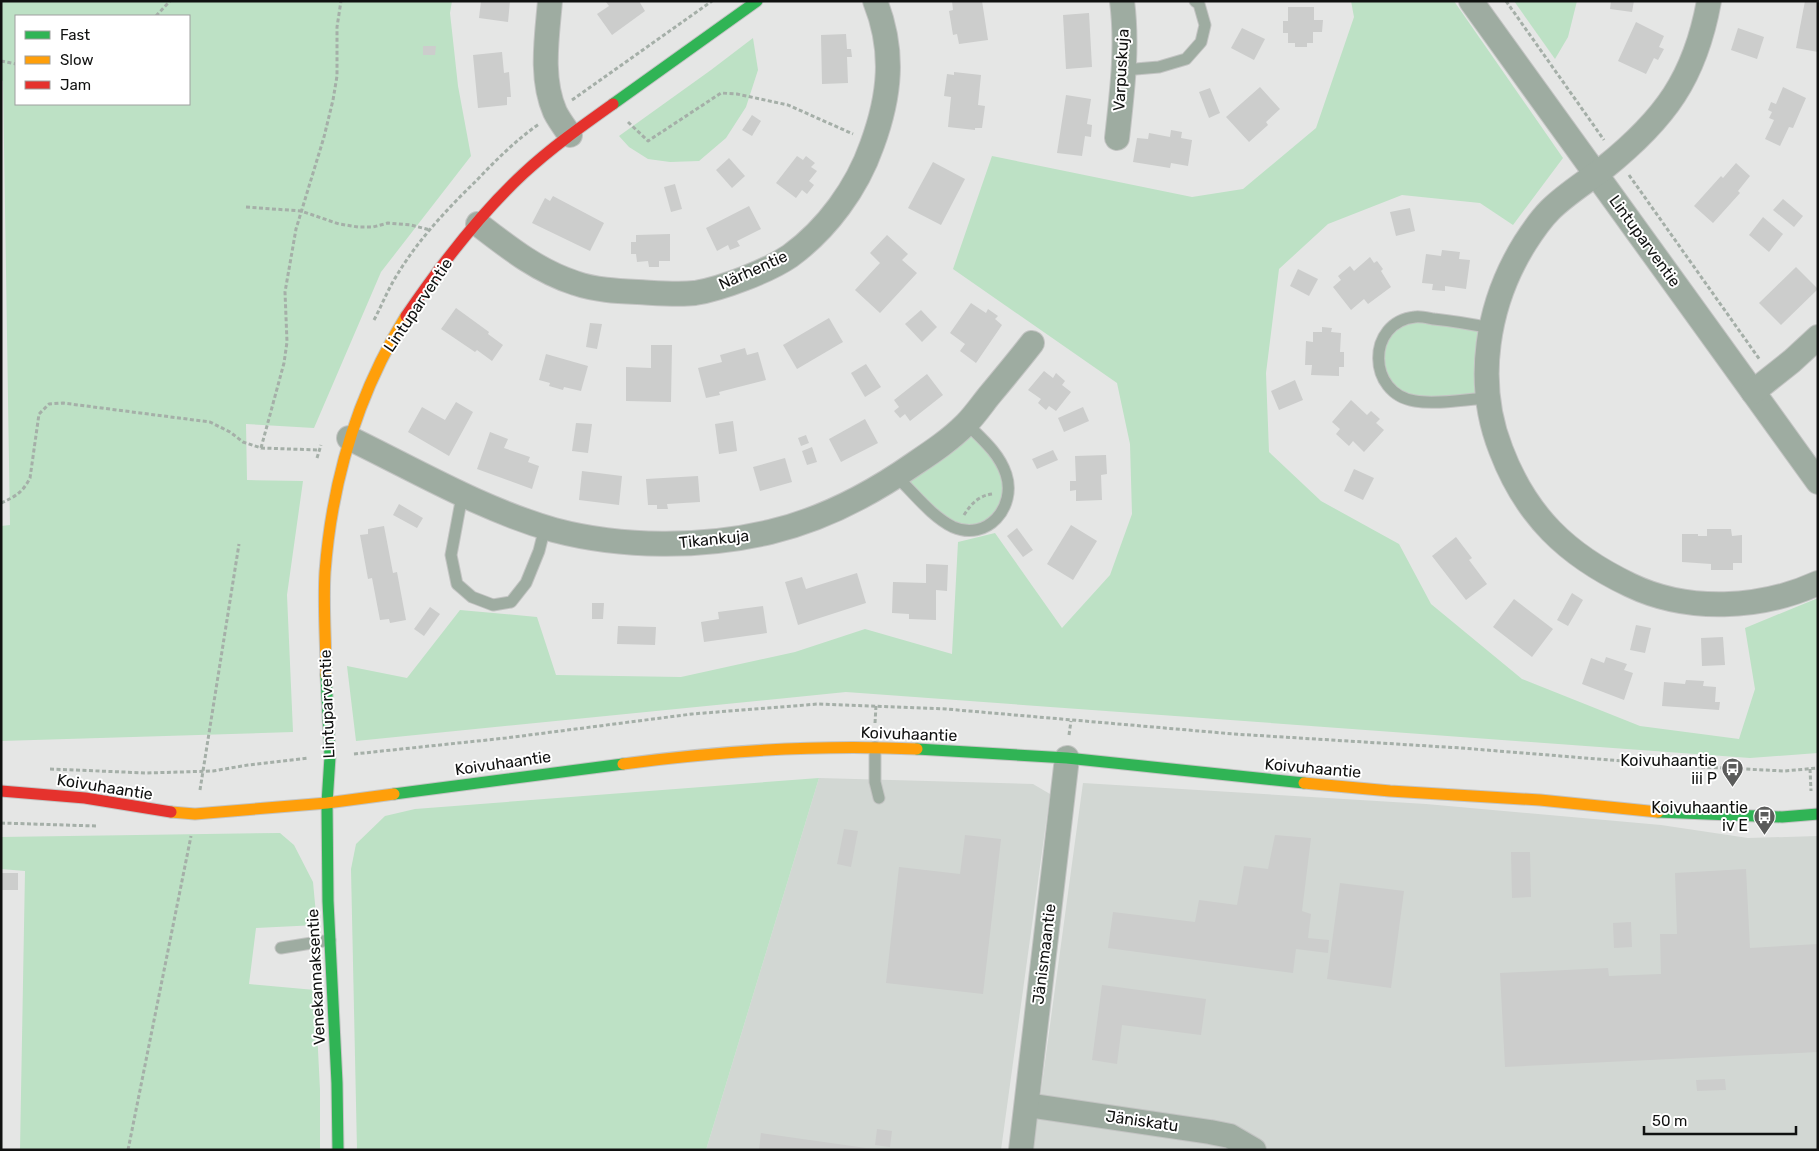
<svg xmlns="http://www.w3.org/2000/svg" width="1819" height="1151" font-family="Rubik,sans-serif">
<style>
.built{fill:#d2d7d3}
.green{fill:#bde1c5;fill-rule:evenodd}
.building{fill:#cccdcc}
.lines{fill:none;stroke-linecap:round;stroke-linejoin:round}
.lane-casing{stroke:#c3c4c3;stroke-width:13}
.street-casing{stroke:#c3c4c3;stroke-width:26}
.fast-casing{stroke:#c3c4c3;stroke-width:13}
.slow-casing{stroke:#c3c4c3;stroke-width:13}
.jam-casing{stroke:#c3c4c3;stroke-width:13}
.path{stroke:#a5afa8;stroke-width:3;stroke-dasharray:4 2.5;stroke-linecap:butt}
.lane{stroke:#9eaca1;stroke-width:11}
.street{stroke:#9eaca1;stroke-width:24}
.fast{stroke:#30b455;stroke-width:11}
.slow{stroke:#ff9f0a;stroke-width:11}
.jam{stroke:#e5322d;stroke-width:11}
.labels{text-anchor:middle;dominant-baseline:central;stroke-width:4;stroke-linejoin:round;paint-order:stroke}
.street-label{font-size:16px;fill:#101110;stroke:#fff}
.poi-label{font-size:16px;fill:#101110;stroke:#fff;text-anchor:end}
</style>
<rect width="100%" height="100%" fill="#e5e6e5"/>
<g class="built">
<polygon points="819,778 1033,784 1050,794 1001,1150 706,1150"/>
<polygon points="1083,783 1426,804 1661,825 1748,838 1818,836 1818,1150 1033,1150"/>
</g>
<g class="green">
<path d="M1 1H452L450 13 458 86 471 156 381 272 314 428 246 424 247 480 303 481 287 595 293 732 1 741V526L10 525 3 81 1 80ZM16 16H189V104H16Z"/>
<polygon points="1351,1 1454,1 1563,158 1513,225 1480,203 1402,195 1328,224 1279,269 1266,373 1269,452 1321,501 1399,544 1431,604 1522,679 1640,726 1739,739 1755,689 1745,628 1818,598 1818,753 1750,758 846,692 356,741 347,666 407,678 460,610 537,617 556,675 681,677 795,652 865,629 952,654 958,542 995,533 1062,628 1110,575 1132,514 1130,444 1117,383 953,269 992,156 1192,197 1243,189 1316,128 1354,17"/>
<polygon points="1514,1 1577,1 1568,37 1555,59"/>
<polygon points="753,38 758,70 746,107 726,138 699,161 670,162 648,159 629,147 619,136 711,70"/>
<polygon points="1416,320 1487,330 1485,395 1429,399 1400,394 1384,372 1384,344 1391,332"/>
<polygon points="968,431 998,462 1004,476 1003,505 985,525 955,525 915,490 906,477"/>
<polygon points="819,778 706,1150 357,1150 351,869 356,844 385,816 415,809"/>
<polygon points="280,833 294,845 313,882 317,925 256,928 249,984 315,990 320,1090 320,1150 20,1150 25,871 1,869 1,837"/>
</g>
<g class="building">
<polygon points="481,1 510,1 508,22 479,18"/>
<polygon points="607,1 639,1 645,11 612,35 597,14 609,6 606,2"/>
<polygon points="952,1 982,1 988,40 959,44 957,34 953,35 949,11 953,10"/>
<polygon points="1611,1 1634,1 1632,12 1610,9"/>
<polygon points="1805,1 1818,2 1818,52 1796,48"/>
<polygon points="1288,7 1314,7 1314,20 1323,20 1322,32 1313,32 1313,43 1307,43 1307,47 1295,47 1295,43 1288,43 1288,33 1283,33 1283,21 1288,21"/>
<polygon points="1089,13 1092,67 1066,69 1063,15"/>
<polygon points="1636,22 1664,36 1659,47 1664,49 1658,60 1654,58 1646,74 1618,61"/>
<polygon points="1242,28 1265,39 1254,60 1231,48"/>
<polygon points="1738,28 1764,37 1757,59 1731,50"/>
<polygon points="846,34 847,49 851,49 852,57 847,57 848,83 822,84 821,35"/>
<polygon points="423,46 436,46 435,55 423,55"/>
<polygon points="502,52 504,73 509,72 511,97 507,97 507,105 478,108 473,55"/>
<polygon points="954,72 981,75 978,105 985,106 982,128 975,128 975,130 948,127 951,97 944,96 947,74 954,75"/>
<polygon points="1260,87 1280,109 1266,122 1268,125 1249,142 1226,117"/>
<polygon points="1783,87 1806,98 1793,128 1789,127 1780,146 1765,139 1774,120 1769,118 1772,112 1768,110 1771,102 1776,104"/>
<polygon points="1210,88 1220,113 1209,118 1199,92"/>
<polygon points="1066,95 1091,99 1087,124 1092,125 1091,137 1085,136 1082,156 1057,153"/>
<polygon points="752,115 761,121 752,136 742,130"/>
<polygon points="1171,130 1182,132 1181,138 1192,140 1188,166 1171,163 1170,168 1133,162 1137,138 1148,139 1149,133 1170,137"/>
<polygon points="797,156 803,160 806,156 815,163 811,167 817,171 809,181 814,185 807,194 802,190 796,198 776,183"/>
<polygon points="729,158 745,176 732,188 716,170"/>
<polygon points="933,162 965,179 941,225 908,208"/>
<polygon points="1736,163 1750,176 1738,191 1740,193 1713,223 1694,206 1721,176 1723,178"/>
<polygon points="675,184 682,209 671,212 664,187"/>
<polygon points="553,196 604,223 590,251 532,223 545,198 550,201"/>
<polygon points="1783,199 1803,216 1794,227 1773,210"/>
<polygon points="749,206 761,229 737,241 740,246 730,250 728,245 717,251 706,228"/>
<polygon points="1410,208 1415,231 1396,236 1390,212"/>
<polygon points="1763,217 1783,234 1769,252 1749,235"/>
<polygon points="670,234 670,261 659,261 659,267 649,267 648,261 637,262 636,254 631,254 631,242 636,242 636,235"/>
<polygon points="887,235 908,254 902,260 917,273 880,313 855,290 880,263 870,253"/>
<polygon points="1442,250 1460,252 1459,259 1470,260 1466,289 1445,286 1445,291 1432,290 1433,284 1422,283 1426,254 1441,256"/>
<polygon points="1370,257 1374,263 1377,261 1383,269 1381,271 1391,287 1368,304 1364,299 1351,310 1333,287 1341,280 1338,276 1350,266 1354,271"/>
<polygon points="1796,267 1818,289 1781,325 1759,303"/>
<polygon points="1298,269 1318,279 1309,296 1290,286"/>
<polygon points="971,303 986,313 988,309 998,316 995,319 1002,325 976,363 960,351 965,344 950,333"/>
<polygon points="456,308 489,332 488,334 503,345 492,361 477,350 475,352 441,329"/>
<polygon points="921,310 937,327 922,342 905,324"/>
<polygon points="829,318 843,342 797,369 783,345"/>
<polygon points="590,323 602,324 597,349 586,347"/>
<polygon points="1322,327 1332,328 1331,332 1341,333 1340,352 1344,352 1344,367 1339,367 1339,376 1311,375 1312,365 1305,365 1306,341 1313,342 1313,332 1322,332"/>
<polygon points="651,345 672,345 671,402 626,401 626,367 651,368"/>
<polygon points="745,348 747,355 758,352 766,380 719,392 720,395 706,398 698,368 722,362 720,355"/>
<polygon points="546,354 588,366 581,391 564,387 563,390 549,386 550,383 539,380"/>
<polygon points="866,364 881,387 865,397 851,373"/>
<polygon points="1044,371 1053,378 1056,373 1065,381 1062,385 1071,392 1056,411 1049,406 1046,410 1038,403 1041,399 1028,390"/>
<polygon points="927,374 943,395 910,421 905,414 900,418 894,411 899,407 894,400"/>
<polygon points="1295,380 1303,400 1279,410 1271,391"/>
<polygon points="1351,400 1367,415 1371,411 1380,419 1376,423 1384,430 1364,452 1353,441 1349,446 1336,434 1340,429 1332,422"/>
<polygon points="456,402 473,412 449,456 408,432 422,407 445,420"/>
<polygon points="1083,407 1089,421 1064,432 1058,418"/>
<polygon points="865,419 878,443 841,462 829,439"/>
<polygon points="733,421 737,451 719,454 715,424"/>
<polygon points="576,423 592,424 588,453 572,451"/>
<polygon points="490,432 508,439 504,448 530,457 528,462 539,466 532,489 477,469"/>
<polygon points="806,435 809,443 801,446 798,438"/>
<polygon points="812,447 817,462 807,465 802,451"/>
<polygon points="1053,450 1058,460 1037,469 1032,459"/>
<polygon points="1106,455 1107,474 1101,475 1102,500 1076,501 1076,490 1070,491 1070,481 1076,481 1075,456"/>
<polygon points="785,458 792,482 760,491 753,467"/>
<polygon points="1354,469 1374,478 1363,500 1344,491"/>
<polygon points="582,471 622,476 619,505 579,500"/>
<polygon points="698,476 700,502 667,504 668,509 657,509 657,505 648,505 646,479"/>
<polygon points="399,504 423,518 417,528 393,515"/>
<polygon points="1071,525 1097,541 1073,580 1047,564"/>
<polygon points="384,526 393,573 397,572 406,620 390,623 389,619 380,620 372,578 368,579 360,535 368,534 368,529"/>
<polygon points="1017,528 1033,550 1023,557 1007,536"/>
<polygon points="1707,529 1731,529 1732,536 1742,535 1742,563 1733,563 1733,570 1711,570 1711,564 1682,562 1682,534 1698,534 1698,536 1707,536"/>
<polygon points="1456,537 1472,558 1469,560 1487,584 1466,600 1432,556"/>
<polygon points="926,564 948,565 947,591 936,590 936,620 909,619 909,614 892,613 893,582 926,583"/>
<polygon points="857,573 866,603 798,625 785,582 802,577 806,589"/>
<polygon points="1572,593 1583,600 1568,626 1557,620"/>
<polygon points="1514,599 1553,629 1532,657 1493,627"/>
<polygon points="592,603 604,603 603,619 592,619"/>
<polygon points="763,606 767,633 704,642 701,622 719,619 718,612"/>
<polygon points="430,607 440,614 424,636 414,629"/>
<polygon points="1636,625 1651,628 1645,653 1630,650"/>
<polygon points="618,626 656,627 655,645 617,644"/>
<polygon points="1723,637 1725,665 1702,666 1701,638"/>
<polygon points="1606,657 1627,664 1624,670 1633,673 1624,700 1582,684 1591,658 1604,663"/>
<polygon points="1686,680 1704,681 1703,686 1716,687 1715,702 1720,702 1719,710 1662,706 1664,682 1685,684"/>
<polygon points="844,829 858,831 851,867 837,864"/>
<polygon points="965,835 1001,839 983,994 886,983 899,867 960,874"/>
<polygon points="1275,835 1311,838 1302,911 1311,914 1308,938 1329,940 1328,953 1296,949 1293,973 1108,948 1113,912 1195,922 1199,900 1237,905 1244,866 1268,869"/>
<polygon points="1511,852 1530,852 1531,897 1512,898"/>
<polygon points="1746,869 1750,948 1818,944 1818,1052 1505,1067 1500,973 1608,968 1609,976 1661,974 1660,934 1677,934 1675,873"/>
<rect x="1" y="873" width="17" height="17"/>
<polygon points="1340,883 1404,891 1391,988 1327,979"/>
<polygon points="1631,922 1632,947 1614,948 1613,923"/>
<polygon points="1102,985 1206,999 1201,1035 1122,1025 1117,1064 1092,1060"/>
<polygon points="1725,1079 1726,1090 1697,1091 1696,1080"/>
<polygon points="877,1129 892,1131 890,1147 875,1145"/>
<polygon points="761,1133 873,1149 873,1150 759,1150"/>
</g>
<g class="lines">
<defs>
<g id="lane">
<polyline points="1124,70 1159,67 1186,59 1201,42 1205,25 1199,4 1195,1"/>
<path d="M1488 398C1466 399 1437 405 1415 401 1367 394 1366 322 1415 317 1420 316 1428 318 1434 319 1453 321 1471 324 1490 328"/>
<path d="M896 476C914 493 931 516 953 527 987 542 1017 507 1006 474 999 453 982 439 967 424"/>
<polyline points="462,496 451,555 457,584 472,597 493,605 511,602 526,583 539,551 545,527"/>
<polyline points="875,747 875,782 879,798"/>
<polyline points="281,948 330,940"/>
</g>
<g id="street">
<path d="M550 1C547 37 540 78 555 112 559 120 565 128 570 135"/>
<polyline points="1471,1 1818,482"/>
<path d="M1709 1C1695 78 1665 119 1604 168 1586 182 1566 194 1550 210 1540 220 1532 232 1525 243 1487 304 1474 382 1501 450 1526 516 1567 555 1630 585 1688 613 1761 609 1818 583"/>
<path d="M1117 138C1122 93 1128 47 1122 1"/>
<path d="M478 224C509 248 538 271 575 283 595 290 617 291 638 292 657 293 677 295 695 293 721 289 768 271 790 256 827 229 857 188 872 145 890 96 895 51 875 1"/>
<polyline points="1753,392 1792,361 1818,337"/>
<path d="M349 438C417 471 481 509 554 530 622 548 703 548 770 532 821 520 871 494 914 464 932 452 950 440 966 424 974 416 981 406 988 397 1003 379 1018 361 1032 343"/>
<polyline points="1027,1105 1210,1132 1230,1136 1254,1150"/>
<polyline points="1021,1150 1067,758"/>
</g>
<g id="fast">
<polyline points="613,104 757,1"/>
<polyline points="326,675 330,757 327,803 328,901 337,1083 338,1150"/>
<polyline points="917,749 1067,758 1304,783"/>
<polyline points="394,794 623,764"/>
<polyline points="1658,812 1782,817 1818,814"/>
</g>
<g id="slow">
<path d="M326 675C326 641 323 606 325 572 332 480 357 395 406 316"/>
<path d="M623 764C720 751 819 744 917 749"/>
<polyline points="1304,783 1390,791 1540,800 1658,812"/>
<polyline points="171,812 195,814 327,803 394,794"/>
</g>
<g id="jam">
<path d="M406 316C440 266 478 216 523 174 551 148 582 126 613 104"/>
<polyline points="1,791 85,798 171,812"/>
</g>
</defs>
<use href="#lane" class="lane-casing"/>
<use href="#street" class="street-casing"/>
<use href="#fast" class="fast-casing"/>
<use href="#slow" class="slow-casing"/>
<use href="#jam" class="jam-casing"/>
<g class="path">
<polyline points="1506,1 1604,140"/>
<polyline points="156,16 170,1"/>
<polyline points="1,61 16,64"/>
<polyline points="572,100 712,1"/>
<polyline points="628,122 648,141 721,93 737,94 788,105 853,134"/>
<polyline points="1629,175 1760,360"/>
<polyline points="246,207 301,211 339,224 358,227 373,227 388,223 411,225 430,230"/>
<path d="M374 320C382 305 388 289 397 275 418 240 447 209 476 181 496 160 516 140 539 124"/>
<polyline points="261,448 284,363 287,342 285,292 296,229 324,137 333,100 337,76 337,27 341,1"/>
<polyline points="317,458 321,445"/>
<path d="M1 503C15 497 23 492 30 478L39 414 49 404 63 403 210 422 230 432 243 442 261 448 318 450"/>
<path d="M964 515C971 504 978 496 992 494"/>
<polyline points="875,723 876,706"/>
<polyline points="1069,735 1071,721"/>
<polyline points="354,754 506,738 692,714 818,704 946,709 1234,734 1461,748 1685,766 1784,771 1818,768"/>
<polyline points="50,769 147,773 213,771 248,765 308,758"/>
<polyline points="1810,769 1811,791"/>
<polyline points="200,790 239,544"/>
<polyline points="1,823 96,826"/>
<polyline points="128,1150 191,836"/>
</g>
<use href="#lane" class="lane"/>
<use href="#street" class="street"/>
<use href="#fast" class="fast"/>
<use href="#slow" class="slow"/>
<use href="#jam" class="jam"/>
</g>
<defs>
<symbol id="bus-pin" viewBox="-11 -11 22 30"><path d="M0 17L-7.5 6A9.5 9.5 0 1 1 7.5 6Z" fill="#5b5c5b" stroke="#fff"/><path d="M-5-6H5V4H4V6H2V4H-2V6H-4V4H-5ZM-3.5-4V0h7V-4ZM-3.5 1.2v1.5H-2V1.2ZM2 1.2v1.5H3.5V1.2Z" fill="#fff"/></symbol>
</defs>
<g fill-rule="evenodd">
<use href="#bus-pin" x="1720" y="756" width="25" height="34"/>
<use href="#bus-pin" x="1752" y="804" width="25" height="34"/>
</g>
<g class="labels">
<g class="street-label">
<text transform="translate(1121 70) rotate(-87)">Varpuskuja</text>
<text transform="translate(1645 241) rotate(54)">Lintuparventie</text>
<text transform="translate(753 270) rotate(-24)">Närhentie</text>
<text transform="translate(418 305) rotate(-56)">Lintuparventie</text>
<text transform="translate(714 539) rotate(-6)">Tikankuja</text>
<text transform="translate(327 704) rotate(-92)">Lintuparventie</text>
<text transform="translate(909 734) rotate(2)">Koivuhaantie</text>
<text transform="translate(503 763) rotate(-8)">Koivuhaantie</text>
<text transform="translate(1313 768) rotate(5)">Koivuhaantie</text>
<text transform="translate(105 787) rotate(9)">Koivuhaantie</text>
<text transform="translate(1044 954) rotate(-83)">Jänismaantie</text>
<text transform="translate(316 977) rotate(-93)">Venekannaksentie</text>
<text transform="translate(1142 1121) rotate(8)">Jäniskatu</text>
</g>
<g class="poi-label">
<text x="1717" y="760">Koivuhaantie<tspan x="1717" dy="18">iii P</tspan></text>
<text x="1748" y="807">Koivuhaantie<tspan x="1748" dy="18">iv E</tspan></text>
</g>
</g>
<rect width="1819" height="1151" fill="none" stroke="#101110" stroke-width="5"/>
<rect x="15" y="15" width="175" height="90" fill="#ffffff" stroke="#9fa09f"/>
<rect x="25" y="31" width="25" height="8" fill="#30b455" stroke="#9fa09f"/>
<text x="60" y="40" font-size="15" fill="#101110">Fast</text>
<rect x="25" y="56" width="25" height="8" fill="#ff9f0a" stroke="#9fa09f"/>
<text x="60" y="65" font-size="15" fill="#101110">Slow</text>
<rect x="25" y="81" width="25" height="8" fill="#e5322d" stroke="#9fa09f"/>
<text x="60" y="90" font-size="15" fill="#101110">Jam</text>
<path d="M1644 1126v8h152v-8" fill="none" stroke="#101110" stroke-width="2.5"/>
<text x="1652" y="1126" font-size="15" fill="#101110" stroke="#ffffff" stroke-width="4" paint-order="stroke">50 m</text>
</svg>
